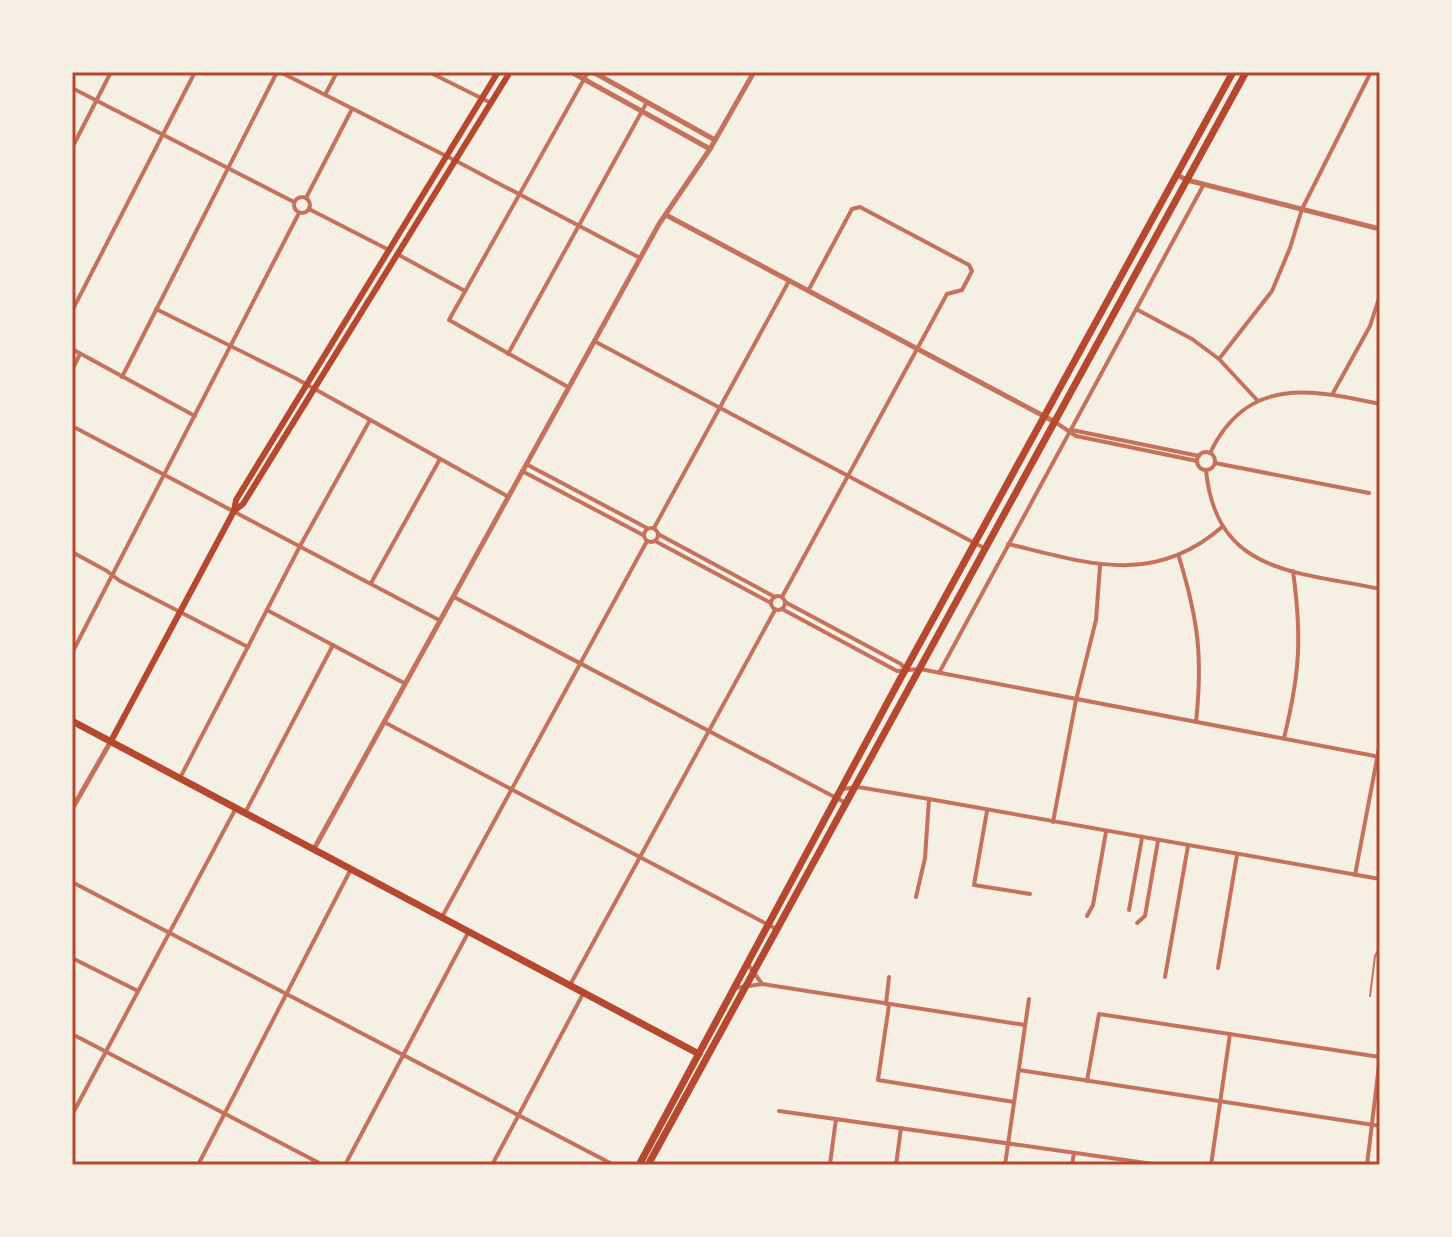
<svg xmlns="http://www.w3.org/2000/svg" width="1452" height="1237" font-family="Barlow,sans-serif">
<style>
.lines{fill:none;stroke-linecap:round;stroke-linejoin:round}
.service{stroke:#c5725c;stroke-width:2}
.minor{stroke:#c5725c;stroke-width:4}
.tertiary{stroke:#c5725c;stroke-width:5}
.secondary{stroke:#b5482f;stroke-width:6}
.primary{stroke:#b5482f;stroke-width:7}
.neatline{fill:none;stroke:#b5482f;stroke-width:3}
</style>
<rect width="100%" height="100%" fill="#f6efe4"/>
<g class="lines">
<polyline class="service" points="1370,996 1375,956 1380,947"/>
<g class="minor">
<polyline points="280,72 460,163 640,258"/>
<polyline points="429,72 491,103"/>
<polyline points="72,88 294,202"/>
<polyline points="325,95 337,72"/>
<polyline points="72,148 111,72"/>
<circle cx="302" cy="205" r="8"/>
<polyline points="306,198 352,109"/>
<polyline points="309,209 389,250"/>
<polyline points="397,254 465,291"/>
<polyline points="156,309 295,378 507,496"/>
<polyline points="1136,309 1192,339 1219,359 1257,400"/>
<polyline points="72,311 195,72"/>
<polyline points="594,341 984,548"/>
<polyline points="72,349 195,416"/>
<polyline points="508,354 647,102"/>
<polyline points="1219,359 1272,291 1290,248 1302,209 1371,72"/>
<polyline points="72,370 80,354"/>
<polyline points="122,377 277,72"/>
<polyline points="568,387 449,320 588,72"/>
<polyline points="1333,393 1370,326 1380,295"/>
<polyline points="1055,422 1076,436 1197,461"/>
<polyline points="72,426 439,620"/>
<polyline points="1072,430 1199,456"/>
<circle cx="1206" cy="461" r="9"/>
<path d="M1210 453C1247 376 1310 389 1380 404"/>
<polyline points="1215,463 1369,493"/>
<polyline points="526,464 647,528"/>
<path d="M1206 470C1216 575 1297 571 1380 589"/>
<polyline points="522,471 643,535"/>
<circle cx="651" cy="535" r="7"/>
<polyline points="654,528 789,281"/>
<polyline points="658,534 775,597"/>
<polyline points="655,541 771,603"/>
<path d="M1008 544C1088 563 1153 587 1222 527"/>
<polyline points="72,552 107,571 120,581 248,647"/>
<path d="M1179 557C1198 619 1203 657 1196 722"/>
<polyline points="371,583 440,459"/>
<circle cx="778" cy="603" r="7"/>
<polyline points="454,597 846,803"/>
<polyline points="782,597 947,294 962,290 972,271 969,265 860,207 852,209 808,291"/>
<polyline points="785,602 901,664 904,668"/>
<polyline points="782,609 897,671 920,669 1380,757"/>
<polyline points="267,610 404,683"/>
<polyline points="72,653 299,213"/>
<polyline points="939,673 1204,184"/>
<polyline points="384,722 778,930"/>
<path d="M1284 738C1300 673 1302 637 1293 571"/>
<polyline points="180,778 300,546 370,420"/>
<polyline points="843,789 858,787 929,799 1380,879"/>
<polyline points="987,811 974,885 1030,894"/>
<polyline points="245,813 333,645"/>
<polyline points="1053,822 1076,700 1096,620 1100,566"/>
<polyline points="1355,875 1380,743"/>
<polyline points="72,882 614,1165"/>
<polyline points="916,897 925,858 929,799"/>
<polyline points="1129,910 1142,838"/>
<polyline points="1087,916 1093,905 1106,832"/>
<polyline points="442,917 647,541"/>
<polyline points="1137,923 1145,916 1158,841"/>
<polyline points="72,958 138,991"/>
<polyline points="747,963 762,984"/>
<polyline points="1218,968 1237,855"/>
<polyline points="1165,977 1188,846"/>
<polyline points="570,985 775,610"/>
<polyline points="735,988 762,984 1025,1025"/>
<polyline points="886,1004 889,977"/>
<polyline points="889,1005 878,1080 1014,1102"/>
<polyline points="72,1034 323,1165"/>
<polyline points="1019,1070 1380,1126"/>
<polyline points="1087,1081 1099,1014 1380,1057"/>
<polyline points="779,1111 1160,1165"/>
<polyline points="72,1115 236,808"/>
<polyline points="830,1164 836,1119"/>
<polyline points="198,1165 351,869"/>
<polyline points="345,1165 469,931"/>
<polyline points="492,1165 584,992"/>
<polyline points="896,1165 901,1128"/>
<polyline points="1005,1165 1029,999"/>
<polyline points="1072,1165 1074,1153"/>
<polyline points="1211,1165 1230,1034"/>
<polyline points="1367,1165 1380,1057"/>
</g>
<g class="tertiary">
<polyline points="571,72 710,149"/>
<polyline points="593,72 715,140"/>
<polyline points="1177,175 1187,180 1380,229"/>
<polyline points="666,215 1055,422"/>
<polyline points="72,809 111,741"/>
<polyline points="314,849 659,224 710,149 754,72"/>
</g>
<g class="secondary">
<polyline points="234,511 243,504 510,72"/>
<polyline points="111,741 234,511 236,500 498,72"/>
</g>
<g class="primary">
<polyline points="72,721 699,1054"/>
<polyline points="639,1165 898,683 1233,72"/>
<polyline points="648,1165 1246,72"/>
</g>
</g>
<rect width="1452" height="1237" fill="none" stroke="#f6efe4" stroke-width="148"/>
<rect x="74" y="74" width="1304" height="1089" class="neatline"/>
</svg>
